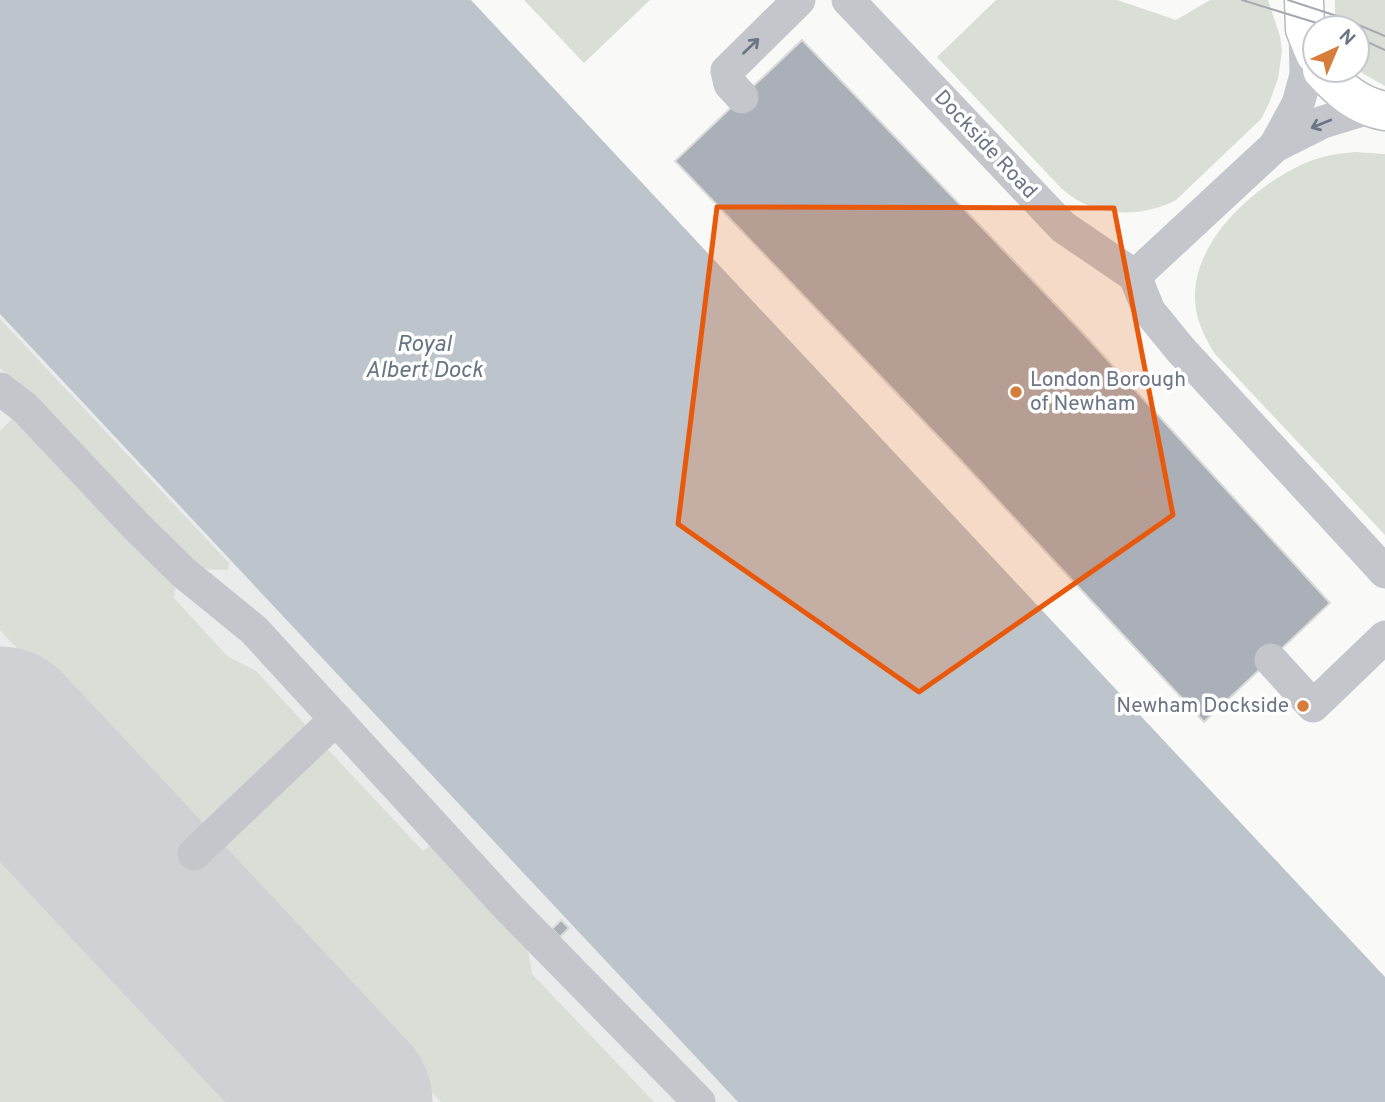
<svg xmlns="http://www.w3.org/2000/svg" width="1385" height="1102" font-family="Overpass,sans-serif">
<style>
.built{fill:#eaebeb}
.green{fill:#d9ded7}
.water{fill:#bdc4cb}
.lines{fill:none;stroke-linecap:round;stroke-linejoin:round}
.taxiway{stroke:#cfd2d4;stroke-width:70}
.runway{stroke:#cfd2d4;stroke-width:175}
.building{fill:#abb0b8;stroke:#dbdcda;stroke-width:2}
.major-casing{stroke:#b7babf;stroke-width:41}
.minor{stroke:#c4c6cb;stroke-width:33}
.major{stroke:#fff;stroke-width:38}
.tram{stroke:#a5a9b0;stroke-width:2}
.oneway{stroke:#6b7586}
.marked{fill:#e8590c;fill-opacity:0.2;stroke:#e8590c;stroke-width:5;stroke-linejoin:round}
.poi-dot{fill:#d67d3b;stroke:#fff;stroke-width:2.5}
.labels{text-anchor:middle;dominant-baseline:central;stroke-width:7;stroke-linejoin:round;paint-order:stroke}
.street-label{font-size:21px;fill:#6b7586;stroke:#fff}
.poi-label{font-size:21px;fill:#6b7586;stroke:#fff;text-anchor:start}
.water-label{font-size:23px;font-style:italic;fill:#677581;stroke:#fff}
</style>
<rect width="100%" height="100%" fill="#f9faf8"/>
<polygon class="built" points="0,314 738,1102 0,1102"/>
<g class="green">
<polygon points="524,0 650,0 584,63"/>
<path d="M996 0H1117L1176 20 1210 0H1268L1280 36 1282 51 1278 79 1269 103 1261 119 1176 200C1140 219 1093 217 1062 189L937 57Z"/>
<polygon points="1335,0 1385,0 1385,86 1362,73 1357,68 1357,28 1335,28"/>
<path d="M1355 152 1385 154V535L1215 354C1203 335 1194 316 1195 294 1196 236 1262 179 1313 160 1327 155 1341 153 1355 152Z"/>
<polygon points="0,319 229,563 228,570 193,569 130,509 0,368"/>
<polygon points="17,414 177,579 174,598 227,656 256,671 313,733 198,842 0,630 0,431"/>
<polygon points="320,741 423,851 429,846 460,866 526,938 532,974 654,1102 441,1102 205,850"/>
<polygon points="0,836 21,859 249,1102 0,1102"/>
</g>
<polygon class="water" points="0,0 471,0 1385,977 1385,1102 738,1102 0,314"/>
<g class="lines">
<polyline class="taxiway" points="0,759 12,763 47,784"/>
<polyline class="runway" points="0,734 345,1102"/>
</g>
<g class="building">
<polygon points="802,40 1080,330 1330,603 1204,722 954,453 675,161"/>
<polygon points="561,920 569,928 560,937 552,929"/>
</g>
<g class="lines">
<defs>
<g id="major">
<polyline points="1304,0 1305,29 1315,54"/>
<path d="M1322 70C1340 90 1358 106 1385 111"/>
</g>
</defs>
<use href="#major" class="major-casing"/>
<g class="minor">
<polyline points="848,0 1063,227 1135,276 1149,311 1180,349 1385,572"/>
<polyline points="742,97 730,84 727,71 799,0"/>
<polyline points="1275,146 1298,104 1306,75 1305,32"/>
<polyline points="1135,276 1275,146 1323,122 1369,108"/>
<polyline points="0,389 25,408 137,527 184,573 254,630 509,908 699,1102"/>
<polyline points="1271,660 1313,706 1385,637"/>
<polyline points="194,854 336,719"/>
</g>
<use href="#major" class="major"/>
<g class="tram">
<polyline points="1242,0 1333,28"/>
<polyline points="1288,0 1340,17 1385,36"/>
<polyline points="1357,37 1385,50"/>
</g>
</g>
<defs><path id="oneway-shaft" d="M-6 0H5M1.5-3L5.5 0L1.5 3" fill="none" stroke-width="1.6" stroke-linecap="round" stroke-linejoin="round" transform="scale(1.75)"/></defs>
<g class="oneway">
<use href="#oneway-shaft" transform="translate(751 46) rotate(-44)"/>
<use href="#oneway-shaft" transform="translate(1321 124) rotate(158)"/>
</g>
<path class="marked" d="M717 207 1114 208 1173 515 919 692 678 524Z"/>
<g class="poi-dot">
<circle cx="1016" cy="392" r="7"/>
<circle cx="1303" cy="706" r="7"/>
</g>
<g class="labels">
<g class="street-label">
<text transform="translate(985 145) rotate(47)">Dockside Road</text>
</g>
<g class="poi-label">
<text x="1030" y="380">London Borough<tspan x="1030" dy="24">of Newham</tspan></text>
<text x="1289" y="706" text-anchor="end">Newham Dockside</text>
</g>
<g class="water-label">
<text x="424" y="345">Royal<tspan x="424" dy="26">Albert Dock</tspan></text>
</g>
</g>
<g transform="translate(1336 49) rotate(44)"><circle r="33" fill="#ffffff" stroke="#c4c8cf" stroke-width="2"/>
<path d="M0-5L12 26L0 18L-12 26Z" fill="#d67d3b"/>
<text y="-10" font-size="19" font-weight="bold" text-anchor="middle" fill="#6b7586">N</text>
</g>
</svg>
